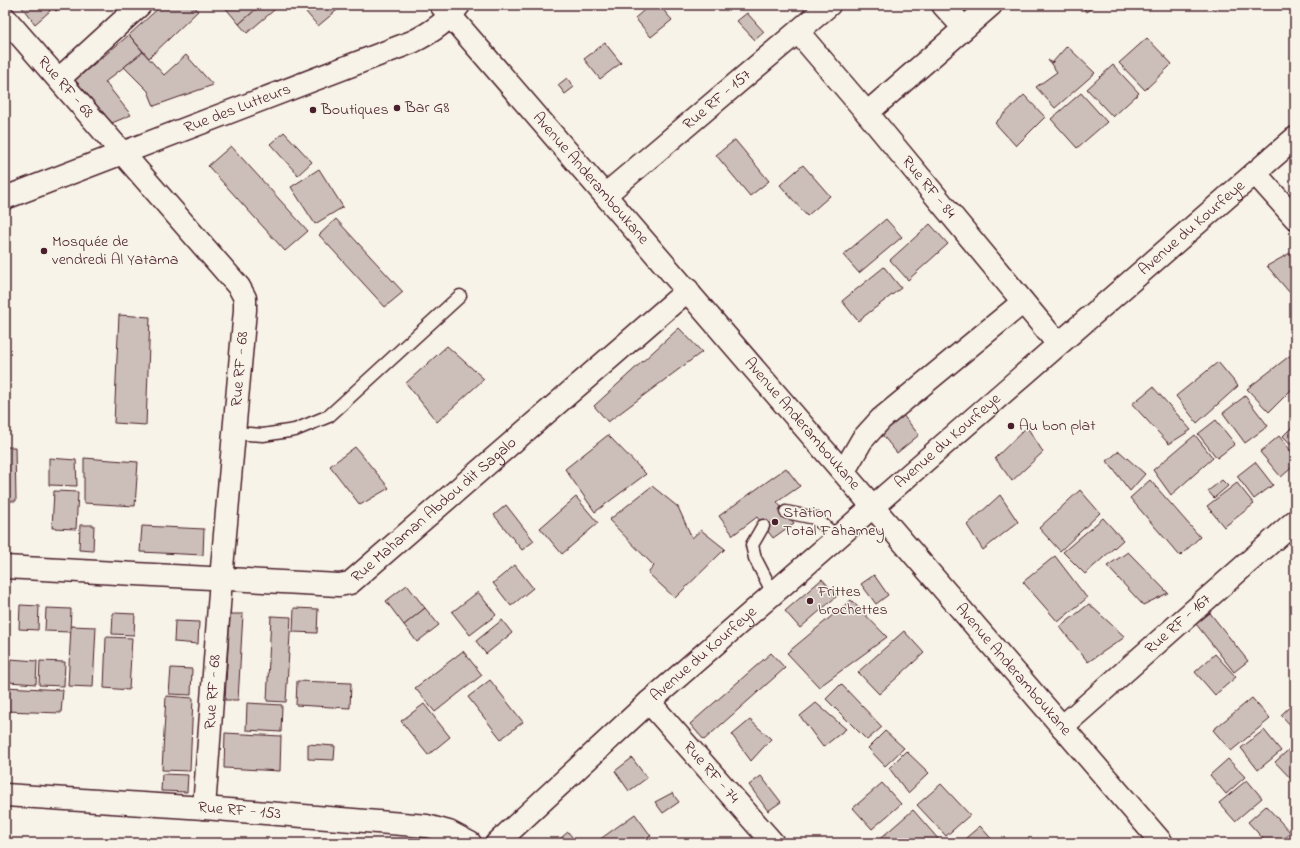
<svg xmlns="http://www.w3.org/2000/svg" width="1300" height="848" font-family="'Indie Flower',sans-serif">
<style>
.building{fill:#ccbfb9;stroke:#4a1f2b}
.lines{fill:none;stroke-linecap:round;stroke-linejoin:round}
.service-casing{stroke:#4a1f2b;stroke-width:15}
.minor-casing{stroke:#4a1f2b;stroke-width:25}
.tertiary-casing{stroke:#4a1f2b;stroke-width:25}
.primary-casing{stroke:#4a1f2b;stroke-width:25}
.service{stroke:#f7f3e8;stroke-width:12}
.minor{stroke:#f7f3e8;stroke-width:22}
.tertiary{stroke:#f7f3e8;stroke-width:22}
.primary{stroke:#f7f3e8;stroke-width:22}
.poi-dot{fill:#4a1f2b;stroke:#f7f3e8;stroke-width:1.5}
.labels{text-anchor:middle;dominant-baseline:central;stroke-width:3;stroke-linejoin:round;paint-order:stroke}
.street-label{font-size:16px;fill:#4a1f2b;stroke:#f7f3e8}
.poi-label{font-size:16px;fill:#4a1f2b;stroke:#f7f3e8;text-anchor:start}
</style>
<rect width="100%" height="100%" fill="#f7f3e8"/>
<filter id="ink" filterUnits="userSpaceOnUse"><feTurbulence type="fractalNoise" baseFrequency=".025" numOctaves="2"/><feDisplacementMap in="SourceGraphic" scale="8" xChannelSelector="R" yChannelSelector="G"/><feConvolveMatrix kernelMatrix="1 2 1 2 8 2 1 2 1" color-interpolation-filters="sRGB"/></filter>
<g filter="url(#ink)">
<g class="building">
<polygon points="20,5 45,5 50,11 35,24"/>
<polygon points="50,5 63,5 56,11"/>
<polygon points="162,5 193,5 198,11 149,58 129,35"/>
<polygon points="223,5 261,5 239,24"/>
<polygon points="261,5 280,5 247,33 239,24"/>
<polygon points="300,5 342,5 342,6 318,26"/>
<polygon points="650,5 659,5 672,20 651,37 635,18"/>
<polygon points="1082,5 1096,5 1086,12"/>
<polygon points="1209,5 1220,5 1214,10"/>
<polygon points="747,13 764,32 755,40 737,21"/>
<polygon points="129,35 143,52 105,82 131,115 112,123 75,80"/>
<polygon points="1147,38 1172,64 1145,90 1119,63"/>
<polygon points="605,43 621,63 600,79 584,59"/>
<polygon points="1067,46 1095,73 1055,108 1036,87 1057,72 1048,60 1052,63"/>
<polygon points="143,52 164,75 186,55 213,85 154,106 148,91 124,67"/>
<polygon points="1113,65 1139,93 1113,117 1087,89"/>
<polygon points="567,78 574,87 565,94 558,85"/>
<polygon points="1081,93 1107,122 1077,148 1051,119"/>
<polygon points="1024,95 1045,117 1016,146 995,123"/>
<polygon points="284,132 312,162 298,175 270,144"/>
<polygon points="735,140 769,181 750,196 716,155"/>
<polygon points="231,146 308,231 285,251 208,166"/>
<polygon points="803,165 830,196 807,216 780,185"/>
<polygon points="319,169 343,207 315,224 291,187"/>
<polygon points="336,219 403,292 385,307 319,235"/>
<polygon points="886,219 902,237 859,273 843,255"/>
<polygon points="930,224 948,244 908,280 890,260"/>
<polygon points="1290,253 1295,259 1295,299 1267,266"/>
<polygon points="884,267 901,288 858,321 842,301"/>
<polygon points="119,315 150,317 146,425 114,423"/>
<polygon points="679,328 702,352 608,422 594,406"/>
<polygon points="447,346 484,379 437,422 406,383"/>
<polygon points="1292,354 1295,357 1295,386 1269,412 1247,389"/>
<polygon points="1218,362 1238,386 1197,423 1176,396"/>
<polygon points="1153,387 1191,430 1169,444 1132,404"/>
<polygon points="1245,396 1268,426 1245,443 1223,413"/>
<polygon points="902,414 919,435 897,453 880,432"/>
<polygon points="1216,420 1235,444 1217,458 1198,434"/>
<polygon points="1295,424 1295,449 1283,436"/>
<polygon points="1027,427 1043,452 1012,481 995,458"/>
<polygon points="608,435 646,474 595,512 565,469"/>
<polygon points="1195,435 1213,458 1171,495 1153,470"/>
<polygon points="1279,436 1295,456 1295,465 1281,477 1260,452"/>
<polygon points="5,447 15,447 16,501 5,501"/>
<polygon points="355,447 389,488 360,505 330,466"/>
<polygon points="1119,451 1145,474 1130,491 1107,461"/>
<polygon points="49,458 76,460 77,486 49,485"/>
<polygon points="84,458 138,462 135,506 84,503"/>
<polygon points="1255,462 1273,485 1254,499 1237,476"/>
<polygon points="786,468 800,486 777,502 794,523 773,538 757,517 733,535 719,516"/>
<polygon points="1150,480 1200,537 1180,556 1130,498"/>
<polygon points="1222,480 1228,486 1214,498 1208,491"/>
<polygon points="1237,483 1254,504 1224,527 1207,506"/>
<polygon points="652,486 678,507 692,538 701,530 725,549 675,598 648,573 654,566 609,520"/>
<polygon points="1080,490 1100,513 1060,551 1039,528"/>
<polygon points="54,491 78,492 76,529 52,528"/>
<polygon points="1000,495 1018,522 983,550 967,525"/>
<polygon points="576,497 598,523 562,554 540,528"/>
<polygon points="506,505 534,541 522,550 494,515"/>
<polygon points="1103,518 1123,540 1085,574 1063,552"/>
<polygon points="80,525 94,525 93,551 79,550"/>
<polygon points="142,526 204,529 203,555 140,552"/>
<polygon points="1128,552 1168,593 1143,605 1107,566"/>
<polygon points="1055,556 1087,598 1058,622 1023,582"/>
<polygon points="515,565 533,588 511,606 493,583"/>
<polygon points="874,575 888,595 876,604 861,584"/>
<polygon points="822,579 837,596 800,628 785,611"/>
<polygon points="407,585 425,608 404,625 386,601"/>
<polygon points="478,592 496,615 470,635 452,612"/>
<polygon points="851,600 887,637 819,687 787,653"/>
<polygon points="1089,604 1125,637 1088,662 1060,627"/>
<polygon points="20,605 39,606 38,630 19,629"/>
<polygon points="46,608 71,609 70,632 45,631"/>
<polygon points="294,608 318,609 317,633 293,632"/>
<polygon points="425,608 439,625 417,642 404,625"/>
<polygon points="113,613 135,614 134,635 112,634"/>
<polygon points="1210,613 1248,661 1234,672 1196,624"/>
<polygon points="230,614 243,614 238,700 225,700"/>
<polygon points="271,616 291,617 286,702 267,701"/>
<polygon points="502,620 512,633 486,654 476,641"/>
<polygon points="175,621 199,622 198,644 174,642"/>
<polygon points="71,626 96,627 93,687 68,686"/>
<polygon points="904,631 924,653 879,694 858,672"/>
<polygon points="106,637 132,638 129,690 104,688"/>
<polygon points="463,651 482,675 435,712 415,688"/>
<polygon points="771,653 785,668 704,740 690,724"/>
<polygon points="1215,654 1236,677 1215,695 1195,672"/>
<polygon points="10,659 37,661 36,684 9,682"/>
<polygon points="40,661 65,662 64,686 39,685"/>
<polygon points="171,668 192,669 191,695 169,694"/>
<polygon points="490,680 523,722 501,739 468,697"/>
<polygon points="297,681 351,683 350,708 296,705"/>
<polygon points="841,684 882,727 867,740 826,699"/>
<polygon points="5,687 63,690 61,713 5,711"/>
<polygon points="166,696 193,698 190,771 162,770"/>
<polygon points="1252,698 1270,719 1231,751 1213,730"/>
<polygon points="1295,702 1295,730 1281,715"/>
<polygon points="247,703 282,705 281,732 246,730"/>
<polygon points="816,703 846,729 823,747 800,716"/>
<polygon points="424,704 450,737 428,755 401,721"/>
<polygon points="750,720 771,739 751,761 732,735"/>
<polygon points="1264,730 1281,751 1258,770 1241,748"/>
<polygon points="885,731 904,748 885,766 868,748"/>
<polygon points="225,733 281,736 280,771 224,768"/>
<polygon points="308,744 335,746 334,760 308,759"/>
<polygon points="1295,744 1295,783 1275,762"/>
<polygon points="906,751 929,773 908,793 889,768"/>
<polygon points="632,758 647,778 629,791 615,771"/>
<polygon points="1228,759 1245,777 1226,794 1210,775"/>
<polygon points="162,774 188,775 187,792 161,791"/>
<polygon points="761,776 781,802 768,811 749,785"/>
<polygon points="1247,780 1262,798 1235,821 1219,803"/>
<polygon points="882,783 901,804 872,829 853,808"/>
<polygon points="941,784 970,815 946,836 917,805"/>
<polygon points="672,793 679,802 663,813 655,802"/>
<polygon points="1266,806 1291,833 1279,843 1267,843 1248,822"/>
<polygon points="913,810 940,841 938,843 875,843"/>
<polygon points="635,814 651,836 640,843 601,843 599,840"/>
<polygon points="980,826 995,843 960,843"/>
<polygon points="568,832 577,843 555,843"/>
</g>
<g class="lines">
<defs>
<g id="service">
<polyline points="234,433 263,435 295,430 329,416 460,296"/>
<polyline points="786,512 815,518 837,537"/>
<polyline points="763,526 752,545 755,558 773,593"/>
</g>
<g id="minor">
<polyline points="943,5 964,28"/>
<path id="s1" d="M5 18 239 287 245 298V310L221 579 204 808"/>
<path id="s2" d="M798 32 867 113 1058 344"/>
<polyline points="59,79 140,5"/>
<polyline points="867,113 991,5"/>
<polyline points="1255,173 1295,218"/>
<path id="s3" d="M605 195 829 5"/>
<path id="s4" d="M5 198 412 42C431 33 447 22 459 5"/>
<polyline points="844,471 862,440 881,419 1023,302"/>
<path id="s5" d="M5 567 339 585 350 583 688 290"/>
<path id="s6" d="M649 702 773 843"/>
<path id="s7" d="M1062 727 1295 521"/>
<path id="s8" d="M5 795 204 808 427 826 449 832 470 843"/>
</g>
<g id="tertiary">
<path id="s9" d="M441 5C682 284 922 564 1162 843"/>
</g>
<g id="primary">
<path id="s10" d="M497 843 649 702 1295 138"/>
</g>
</defs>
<use href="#service" class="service-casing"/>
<use href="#minor" class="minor-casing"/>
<use href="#tertiary" class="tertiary-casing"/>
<use href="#primary" class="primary-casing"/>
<use href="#service" class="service"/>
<use href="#minor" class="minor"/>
<use href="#tertiary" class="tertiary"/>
<use href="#primary" class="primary"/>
</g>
</g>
<g class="poi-dot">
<circle cx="397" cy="108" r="4"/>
<circle cx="313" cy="110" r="4"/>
<circle cx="44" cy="251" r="4"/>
<circle cx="1011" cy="426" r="4"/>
<circle cx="775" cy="522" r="4"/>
<circle cx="810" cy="601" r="4"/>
</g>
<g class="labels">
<g class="street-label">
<text stroke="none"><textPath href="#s1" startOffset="92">Rue RF - 68</textPath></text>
<text stroke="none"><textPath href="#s3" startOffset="147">Rue RF - 157</textPath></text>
<text stroke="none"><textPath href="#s4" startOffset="249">Rue des Lutteurs</textPath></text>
<text stroke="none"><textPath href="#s9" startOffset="229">Avenue Anderamboukane</textPath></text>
<text stroke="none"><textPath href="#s2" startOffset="203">Rue RF - 84</textPath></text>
<text stroke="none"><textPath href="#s10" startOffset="928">Avenue du Kourfeye</textPath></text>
<text transform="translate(240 369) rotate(-85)">Rue RF - 68</text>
<text stroke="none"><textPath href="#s9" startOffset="553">Avenue Anderamboukane</textPath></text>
<text stroke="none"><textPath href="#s10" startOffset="604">Avenue du Kourfeye</textPath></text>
<text stroke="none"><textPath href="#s5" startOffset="457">Rue Mahaman Abdou dit Sagalo</textPath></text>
<text stroke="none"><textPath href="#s7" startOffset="155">Rue RF - 167</textPath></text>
<text stroke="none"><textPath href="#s10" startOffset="280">Avenue du Kourfeye</textPath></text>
<text stroke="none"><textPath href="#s9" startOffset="877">Avenue Anderamboukane</textPath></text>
<text transform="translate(213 692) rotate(-86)">Rue RF - 68</text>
<text stroke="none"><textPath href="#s6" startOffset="94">Rue RF - 74</textPath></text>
<text stroke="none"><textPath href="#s8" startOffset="235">Rue RF - 153</textPath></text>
</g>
<g class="poi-label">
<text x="405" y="108">Bar G8</text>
<text x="321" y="110">Boutiques</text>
<text x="52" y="242">Mosquée de<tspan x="52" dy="18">vendredi Al Yatama</tspan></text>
<text x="1019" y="426">Au bon plat</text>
<text x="783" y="513">Station<tspan x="783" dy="18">Total Fahamey</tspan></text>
<text x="818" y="592">Frittes<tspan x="818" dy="18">brochettes</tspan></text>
</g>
</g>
<rect width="1300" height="848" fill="none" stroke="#f7f3e8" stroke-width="20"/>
<rect x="10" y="10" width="1280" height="828" fill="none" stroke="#4a1f2b" stroke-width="1.5" filter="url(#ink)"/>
</svg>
